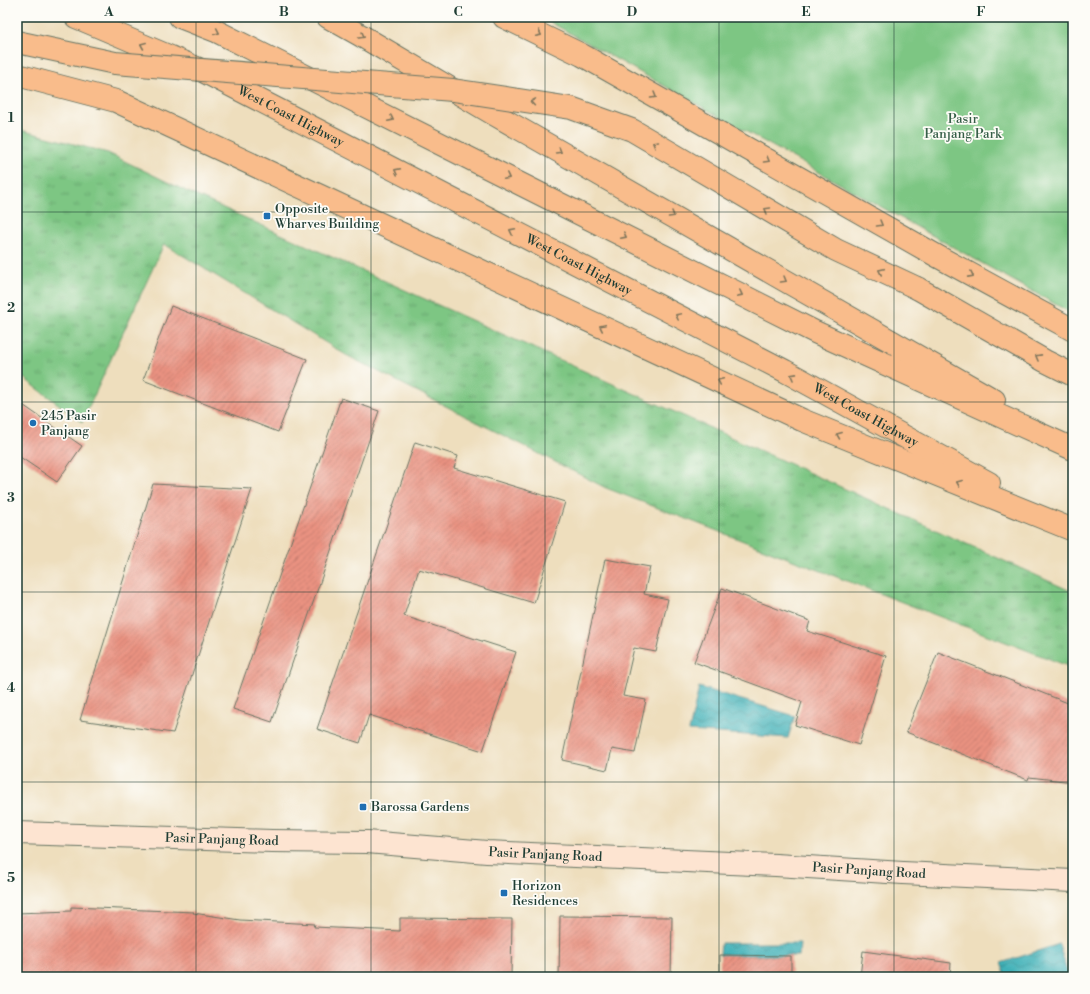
<svg xmlns="http://www.w3.org/2000/svg" width="1090" height="994" font-family="'Libre Bodoni',serif">
<style>
.grass{fill:url(#grass-tufts);stroke:#4e825c}
.park{fill:#7dc683;stroke:#4e825c}
.water{fill:url(#water-waves);stroke:#307776}
.building{fill:url(#building-hatch)}
.lines{fill:none;stroke-linecap:round;stroke-linejoin:round}
.secondary-casing{stroke:#677564;stroke-width:24}
.highway-casing{stroke:#677564;stroke-width:24}
.secondary{stroke:#fde4d1;stroke-width:22}
.highway{stroke:#f9bc8b;stroke-width:22}
.highway-bridge-casing{stroke:#677564;stroke-width:24;stroke-linecap:butt}
.highway-bridge{stroke:#f9bc8b;stroke-width:22}
.oneway{stroke:#81765b}
.grid{fill:none;stroke:#1f3d34;stroke-width:1;stroke-opacity:0.55}
.poi-dot{fill:#1f6fb2;stroke:#fdfcf7;stroke-width:1.5}
.labels{text-anchor:middle;dominant-baseline:central;stroke-width:3.5;stroke-linejoin:round;paint-order:stroke}
.street-label{font-size:13px;fill:#1f3d34;stroke:#fdfcf7}
.park-label{font-size:13px;fill:#365f48;stroke:#fdfcf7}
.poi-label{font-size:13px;fill:#1f3d34;stroke:#fdfcf7;text-anchor:start}
.neatline{fill:none;stroke:#1f3d34;stroke-width:1.5}
.grid-label{font-size:13px;text-anchor:middle;font-weight:bold;fill:#1f3d34}
</style>
<defs>
<pattern id="grass-tufts" width="24" height="20" patternUnits="userSpaceOnUse"><rect width="24" height="20" fill="#7dc683"/><path d="M3 7l-1-3M5 7V3M7 7l1-3M15 17l-1-3M17 17v-4M19 17l1-3" fill="none" stroke="#66a26c"/></pattern>
<pattern id="water-waves" width="16" height="10" patternUnits="userSpaceOnUse"><rect width="16" height="10" fill="#41b1b8"/><path d="M0 5q4-4 8 0t8 0" fill="none" stroke="#369196"/></pattern>
<pattern id="building-hatch" width="6" height="6" patternUnits="userSpaceOnUse"><rect width="6" height="6" fill="#ea9281"/><path d="M-1 1l2-2M0 6l6-6M5 7l2-2" fill="none" stroke="#bd786a"/></pattern>
</defs>
<rect width="100%" height="100%" fill="#fdfcf7"/>
<filter id="ink" filterUnits="userSpaceOnUse"><feTurbulence type="fractalNoise" baseFrequency=".025" numOctaves="2"/><feDisplacementMap in="SourceGraphic" scale="8" xChannelSelector="R" yChannelSelector="G"/><feConvolveMatrix kernelMatrix="1 2 1 2 8 2 1 2 1" color-interpolation-filters="sRGB"/></filter>
<filter id="wash" filterUnits="userSpaceOnUse"><feTurbulence type="fractalNoise" baseFrequency=".012" numOctaves="4" result="noise"/><feDisplacementMap in="SourceGraphic" scale="16" xChannelSelector="R" yChannelSelector="G"/><feGaussianBlur stdDeviation="0.9" result="paint"/><feColorMatrix in="noise" values="0 0 0 0 0 0 0 0 0 0 0 0 0 0 0 0 0 1.4 0 .05"/><feComposite in="paint" operator="in"/></filter>
<g filter="url(#wash)">
<rect width="100%" height="100%" fill="#eedebd"/>
<polygon class="grass" points="17,129 108,153 188,192 1073,592 1073,668 606,488 346,355 164,244 82,422 17,373"/>
<polygon class="park" points="541,17 1073,17 1073,314"/>
<g class="water">
<polygon points="699,687 795,716 788,738 689,731"/>
<polygon points="721,943 800,943 799,956 720,955"/>
<polygon points="1059,944 1068,974 1060,977 1006,977 1001,963"/>
</g>
<g id="blocks">
<g class="building">
<polygon points="171,306 307,359 278,432 143,380"/>
<polygon points="341,398 379,411 272,722 233,709"/>
<polygon points="17,401 82,446 57,482 17,455"/>
<polygon points="415,442 458,456 454,468 565,502 534,603 419,569 404,616 516,652 483,751 369,715 360,743 317,729"/>
<polygon points="153,484 252,489 173,733 80,720"/>
<polygon points="605,559 650,567 644,594 668,599 656,652 634,648 623,696 646,700 635,753 612,749 607,770 562,760"/>
<polygon points="722,588 810,621 807,631 886,656 859,745 795,725 802,702 694,662"/>
<polygon points="938,652 1073,705 1073,782 1029,777 1028,780 906,732"/>
<polygon points="71,907 194,912 193,913 240,920 315,924 314,927 400,931 400,918 512,919 511,977 17,977 17,913 71,911"/>
<polygon points="560,916 672,917 671,977 559,977"/>
<polygon points="863,951 951,963 950,977 860,977"/>
<polygon points="720,955 791,956 791,977 720,977"/>
</g>
</g>
</g>
<g filter="url(#ink)">
<use href="#blocks" fill-opacity="0" stroke="#677564" stroke-width="1"/>
<g class="lines">
<defs>
<g id="secondary">
<path id="s1" d="M17 833 272 841 367 842 487 852 776 865 903 873 1073 881"/>
</g>
<g id="highway">
<path id="s2" d="M76 17 199 69 785 371 989 483"/>
<polyline points="180,17 216,31 815,332 1073,449"/>
<polyline points="328,17 360,35 492,113 994,400"/>
<polyline points="504,17 582,55 937,256 1073,330"/>
<polyline points="17,75 116,101 802,420 1073,530"/>
<polyline points="917,288 1045,361 1073,375"/>
</g>
</defs>
<use href="#secondary" class="secondary-casing"/>
<use href="#highway" class="highway-casing"/>
<use href="#secondary" class="secondary"/>
<use href="#highway" class="highway"/>
<defs>
<polyline id="highway-bridge" points="17,42 115,63 453,90 571,108 632,130 836,250 917,288"/>
</defs>
<use href="#highway-bridge" class="highway-bridge-casing"/>
<use href="#highway-bridge" class="highway-bridge"/>
</g>
<defs><path id="oneway-chevron" d="M-2-3.5L2.5 0L-2 3.5" fill="none" stroke-width="1.6" stroke-linecap="round" stroke-linejoin="round"/></defs>
<g class="oneway">
<use href="#oneway-chevron" transform="translate(217 32) rotate(24)"/>
<use href="#oneway-chevron" transform="translate(539 34) rotate(26)"/>
<use href="#oneway-chevron" transform="translate(362 36) rotate(30)"/>
<use href="#oneway-chevron" transform="translate(143 45) rotate(-157)"/>
<use href="#oneway-chevron" transform="translate(654 96) rotate(30)"/>
<use href="#oneway-chevron" transform="translate(533 102) rotate(-171)"/>
<use href="#oneway-chevron" transform="translate(391 119) rotate(27)"/>
<use href="#oneway-chevron" transform="translate(655 144) rotate(-150)"/>
<use href="#oneway-chevron" transform="translate(559 151) rotate(30)"/>
<use href="#oneway-chevron" transform="translate(767 160) rotate(30)"/>
<use href="#oneway-chevron" transform="translate(397 171) rotate(-153)"/>
<use href="#oneway-chevron" transform="translate(507 177) rotate(27)"/>
<use href="#oneway-chevron" transform="translate(767 210) rotate(-150)"/>
<use href="#oneway-chevron" transform="translate(672 215) rotate(30)"/>
<use href="#oneway-chevron" transform="translate(880 224) rotate(30)"/>
<use href="#oneway-chevron" transform="translate(512 231) rotate(-153)"/>
<use href="#oneway-chevron" transform="translate(624 236) rotate(27)"/>
<use href="#oneway-chevron" transform="translate(881 271) rotate(-155)"/>
<use href="#oneway-chevron" transform="translate(971 275) rotate(28)"/>
<use href="#oneway-chevron" transform="translate(784 280) rotate(30)"/>
<use href="#oneway-chevron" transform="translate(740 294) rotate(27)"/>
<use href="#oneway-chevron" transform="translate(678 316) rotate(-153)"/>
<use href="#oneway-chevron" transform="translate(602 327) rotate(-155)"/>
<use href="#oneway-chevron" transform="translate(1038 357) rotate(-151)"/>
<use href="#oneway-chevron" transform="translate(793 376) rotate(-151)"/>
<use href="#oneway-chevron" transform="translate(720 381) rotate(-155)"/>
<use href="#oneway-chevron" transform="translate(839 435) rotate(-158)"/>
<use href="#oneway-chevron" transform="translate(959 483) rotate(-158)"/>
</g>
</g>
<path class="grid" d="M196 17V977M371 17V977M545 17V977M719 17V977M894 17V977M17 212H1073M17 402H1073M17 592H1073M17 782H1073"/>
<g class="poi-dot">
<rect x="263" y="212" width="8" height="8" rx="2"/>
<circle cx="33" cy="423" r="4"/>
<rect x="359" y="803" width="8" height="8" rx="2"/>
<rect x="500" y="889" width="8" height="8" rx="2"/>
</g>
<g class="labels">
<g class="street-label">
<text stroke="none"><textPath href="#s2" startOffset="237">West Coast Highway</textPath></text>
<text stroke="none"><textPath href="#s2" startOffset="561">West Coast Highway</textPath></text>
<text stroke="none"><textPath href="#s2" startOffset="885">West Coast Highway</textPath></text>
<text stroke="none"><textPath href="#s1" startOffset="205">Pasir Panjang Road</textPath></text>
<text stroke="none"><textPath href="#s1" startOffset="529">Pasir Panjang Road</textPath></text>
<text stroke="none"><textPath href="#s1" startOffset="853">Pasir Panjang Road</textPath></text>
</g>
<g class="park-label">
<text x="963" y="119">Pasir<tspan x="963" dy="15">Panjang Park</tspan></text>
</g>
<g class="poi-label">
<text x="275" y="209">Opposite<tspan x="275" dy="15">Wharves Building</tspan></text>
<text x="41" y="416">245 Pasir<tspan x="41" dy="15">Panjang</tspan></text>
<text x="371" y="807">Barossa Gardens</text>
<text x="512" y="886">Horizon<tspan x="512" dy="15">Residences</tspan></text>
</g>
</g>
<rect width="1090" height="994" fill="none" stroke="#fdfcf7" stroke-width="44"/>
<rect x="22" y="22" width="1046" height="950" class="neatline"/>
<g class="grid-label">
<text x="109" y="16">A</text>
<text x="284" y="16">B</text>
<text x="458" y="16">C</text>
<text x="632" y="16">D</text>
<text x="806" y="16">E</text>
<text x="981" y="16">F</text>
<text x="11" y="122">1</text>
<text x="11" y="312">2</text>
<text x="11" y="502">3</text>
<text x="11" y="692">4</text>
<text x="11" y="882">5</text>
</g>
</svg>
